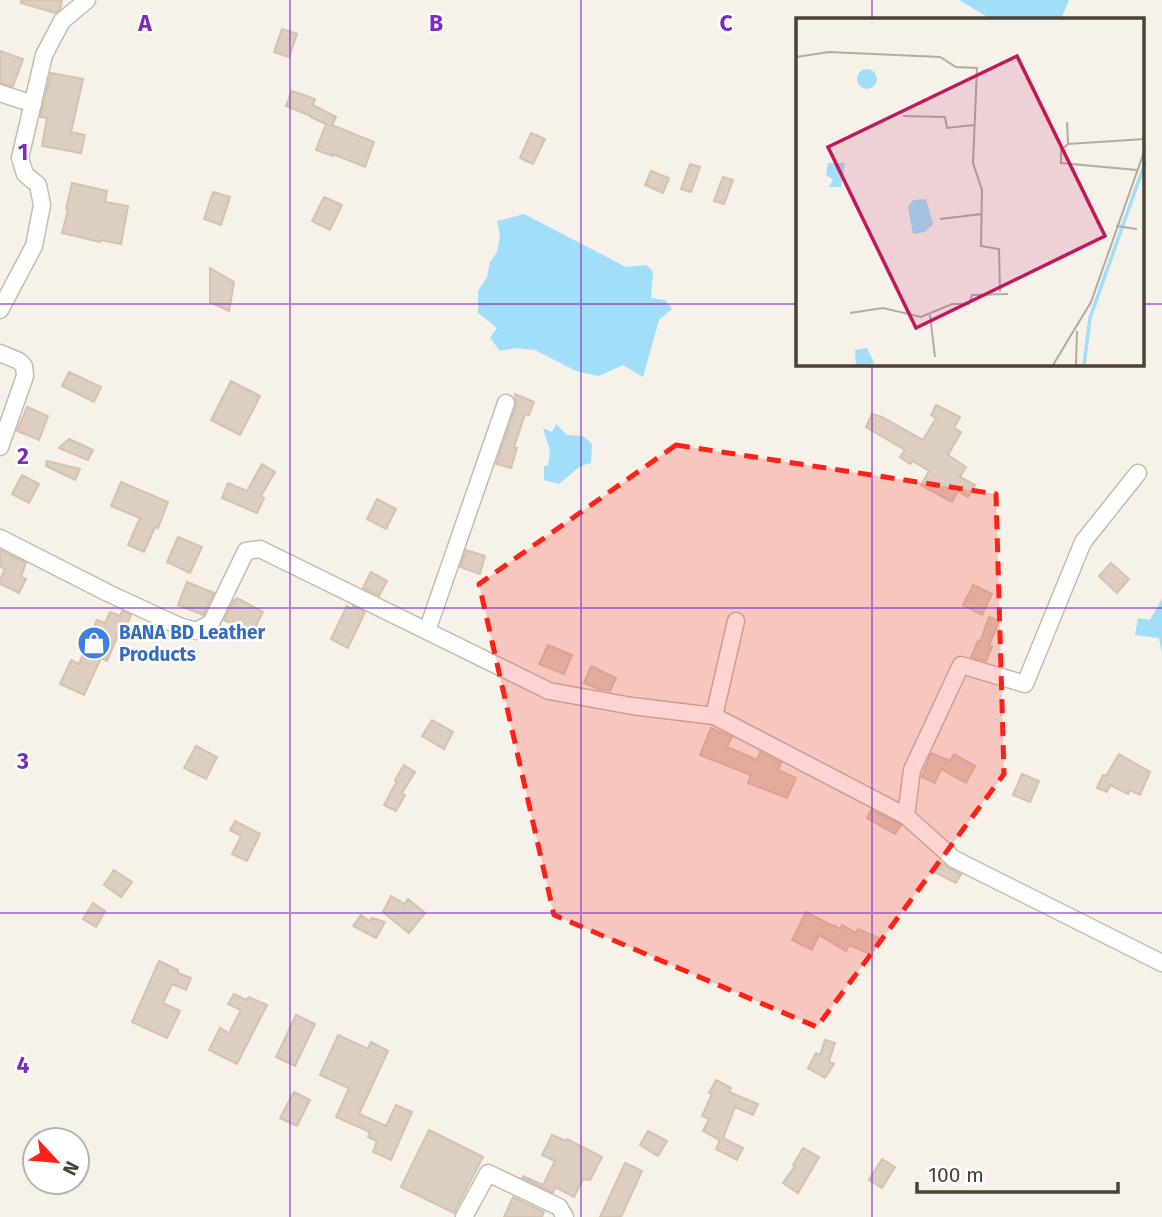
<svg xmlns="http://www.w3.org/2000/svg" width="1162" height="1217" font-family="'Fira Sans',sans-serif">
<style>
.water{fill:#a0def9}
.building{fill:#dccec0;stroke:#d5c2af;stroke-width:2}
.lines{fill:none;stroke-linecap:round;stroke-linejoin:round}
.street-casing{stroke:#c6bbad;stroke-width:19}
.street{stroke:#fff;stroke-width:16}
.marked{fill:#ff2117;fill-opacity:0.2;stroke:#ff2117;stroke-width:5;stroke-dasharray:14 9;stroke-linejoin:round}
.grid{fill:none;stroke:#7b2cbf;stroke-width:2;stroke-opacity:0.55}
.labels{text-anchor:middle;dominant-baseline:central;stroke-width:5;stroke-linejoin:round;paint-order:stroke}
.shop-label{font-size:19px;font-weight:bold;fill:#366cbe;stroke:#fff;text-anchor:start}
.inset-river{fill:none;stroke:#a0def9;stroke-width:3.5}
.inset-road{fill:none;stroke:#b2aba1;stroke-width:2}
.view{fill:#c2185b;fill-opacity:0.15;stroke:#c2185b;stroke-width:3.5}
.inset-edge{fill:none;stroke:#4b4136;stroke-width:3.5}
.grid-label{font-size:23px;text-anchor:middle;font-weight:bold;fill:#7b2cbf;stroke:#fff;stroke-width:5;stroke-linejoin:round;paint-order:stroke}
</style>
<rect width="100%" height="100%" fill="#f6f1e9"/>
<g class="water">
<polygon points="959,0 1069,0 1061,19 991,19"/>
<polygon points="524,214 626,267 647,265 653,272 651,298 665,300 672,309 659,320 643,377 623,365 599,376 576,371 535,350 515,348 500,351 490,338 497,328 478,313 478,291 487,277 490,262 497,252 500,236 497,221"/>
<polygon points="556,424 567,435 583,436 592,444 591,463 580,466 559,484 544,480 544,466 548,465 550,451 543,428 552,432"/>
<polygon points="1162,599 1162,654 1159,638 1135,635 1138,618 1150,620"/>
</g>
<g class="building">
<polygon points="21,0 62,0 60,9 55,13 21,3"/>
<polygon points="282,29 297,34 289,57 274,52"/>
<polygon points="0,51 23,59 13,86 0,83"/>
<polygon points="51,73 83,79 71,132 85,135 81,153 42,146 47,118 40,117"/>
<polygon points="292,91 315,99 313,105 336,117 332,125 374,142 365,167 333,154 333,156 316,150 326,124 311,117 311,116 286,106"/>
<polygon points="531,133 545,139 533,164 520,158"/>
<polygon points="690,164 700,167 691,192 681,189"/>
<polygon points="651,171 669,178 663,193 645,185"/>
<polygon points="723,177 733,180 724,204 714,201"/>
<polygon points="72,183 107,191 105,202 128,206 121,244 100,240 100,242 62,233 68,210 66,209"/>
<polygon points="213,192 230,197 221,225 204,219"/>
<polygon points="324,197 342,205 330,230 312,221"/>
<polygon points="210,268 234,282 229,311 210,302"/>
<polygon points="69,372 101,387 94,402 62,386"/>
<polygon points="231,381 260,396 240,435 211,420"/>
<polygon points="515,394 534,402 529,415 525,414 514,447 517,448 511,468 496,464 516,406"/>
<polygon points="936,405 960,417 954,428 961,432 948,455 966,467 960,477 975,485 968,497 958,491 952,502 921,485 929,471 913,461 910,464 900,457 905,450 866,427 872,414 882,417 923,440 936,418 931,415"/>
<polygon points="27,407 48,416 39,440 17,431"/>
<polygon points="69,439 93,450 88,460 59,448"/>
<polygon points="47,461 80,469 75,480 46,466"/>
<polygon points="262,464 275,472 261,496 264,498 257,513 222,498 228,483 247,491"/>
<polygon points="22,475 39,484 29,503 12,494"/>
<polygon points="121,482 168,502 158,528 155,527 144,552 128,545 140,518 111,506"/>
<polygon points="377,499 396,509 386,529 367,519"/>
<polygon points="178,537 202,547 190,573 167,562"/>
<polygon points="0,550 26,563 21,577 26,579 19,593 0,584 0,580 5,569 0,567"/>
<polygon points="466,550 485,556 480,574 460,567"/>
<polygon points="1111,563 1129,579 1117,593 1099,576"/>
<polygon points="371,572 387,581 379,596 363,588"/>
<polygon points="187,582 214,593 203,615 178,605"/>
<polygon points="973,585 992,594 982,615 963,605"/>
<polygon points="237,598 263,612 252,634 224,620 234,600 235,601"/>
<polygon points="347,606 352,609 353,606 365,612 348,648 331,639"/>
<polygon points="122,611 131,615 125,629 121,628 107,661 101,658 84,695 60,684 71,660 79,664 97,620 105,623 110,612 120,616"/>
<polygon points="989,617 999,621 989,646 992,647 986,661 971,657 978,641 980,642"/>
<polygon points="548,645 572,655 564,674 539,664"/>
<polygon points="591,666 616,678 610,691 598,689 584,683"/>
<polygon points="432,720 453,732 444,749 422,736"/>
<polygon points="711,728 732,737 727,747 757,760 760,752 781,763 778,770 796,778 787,798 748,783 751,775 700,755"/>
<polygon points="196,746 217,757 206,779 184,768"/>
<polygon points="931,753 950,761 954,754 975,766 966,783 941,769 935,783 922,777"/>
<polygon points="1119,754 1150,772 1140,795 1130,790 1128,794 1110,785 1107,792 1097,788 1103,775 1106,776"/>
<polygon points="404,765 415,772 402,793 405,795 396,811 384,805 397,781 395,780"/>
<polygon points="1022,774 1039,781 1030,802 1013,795"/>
<polygon points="871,810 901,825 895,834 867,818"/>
<polygon points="235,821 260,834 247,861 232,854 241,836 230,830"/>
<polygon points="940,861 949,868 961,874 956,883 934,872"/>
<polygon points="114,870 132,882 121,897 104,885"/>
<polygon points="391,896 405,904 408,899 425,913 409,933 383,912"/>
<polygon points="93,903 105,911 96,927 83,919"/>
<polygon points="806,912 833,926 834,925 840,929 842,925 856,933 858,929 879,938 872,955 849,945 846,951 819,935 812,950 792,940"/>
<polygon points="361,915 369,921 372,918 385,922 376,938 353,926"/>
<polygon points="159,961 178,970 178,973 191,978 186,990 172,984 163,1003 180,1011 167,1038 132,1022"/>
<polygon points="234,994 246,1000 249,997 267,1005 237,1064 209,1050 220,1028 229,1033 241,1010 228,1004"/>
<polygon points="296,1015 315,1024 295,1066 276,1057"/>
<polygon points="338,1035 368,1049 371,1042 388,1051 359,1114 386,1126 396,1105 412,1112 391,1160 373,1152 377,1141 368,1137 370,1132 336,1117 349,1088 320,1075"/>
<polygon points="825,1040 835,1043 829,1061 834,1064 825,1078 808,1068 816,1053 820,1055"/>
<polygon points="716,1080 731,1088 729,1092 758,1104 753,1115 735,1107 723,1138 743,1148 737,1160 716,1149 720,1140 703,1131 709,1119 702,1116 712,1094 709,1093"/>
<polygon points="294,1092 310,1100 297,1126 280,1118"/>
<polygon points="429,1130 483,1157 454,1213 401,1187"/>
<polygon points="648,1131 667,1141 658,1156 640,1145"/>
<polygon points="552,1135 566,1141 567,1139 602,1157 590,1180 583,1179 574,1197 555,1187 553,1193 522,1178 523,1176 543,1185 555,1161 542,1155"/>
<polygon points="803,1148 819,1157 798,1193 783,1183 795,1166 793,1165"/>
<polygon points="882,1159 895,1167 882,1188 869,1180"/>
<polygon points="625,1163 642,1171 621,1217 600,1217"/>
<polygon points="513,1197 544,1212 542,1217 504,1217"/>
</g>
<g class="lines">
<defs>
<g id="street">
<polyline points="0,93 33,104"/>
<polyline points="0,310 34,246 42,205 38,185 25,174 20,158 44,55 62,21 87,0"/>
<polyline points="0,353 19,361 24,366 25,376 0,447"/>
<polyline points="0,538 108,593 179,626 196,631 211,623 246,551 260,549 549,691 632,706 714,716 906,816 954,859 1162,963"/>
<polyline points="427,631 506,403"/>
<polyline points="714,716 736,621"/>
<polyline points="906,816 912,770 961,665 1025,684 1083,542 1138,473"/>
<polyline points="464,1217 488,1173 559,1207 565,1217"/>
</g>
</defs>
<use href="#street" class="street-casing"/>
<use href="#street" class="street"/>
</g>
<path class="marked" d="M676 445 996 494 1004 774 817 1027 554 915 479 584Z"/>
<path class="grid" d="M290 0V1217M581 0V1217M872 0V19M0 304H798M1143 304H1162M872 364V1217M0 608H1162M0 913H1162"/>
<defs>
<symbol id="shop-disc" viewBox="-11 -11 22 22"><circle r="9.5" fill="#3f7fe0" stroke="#fff"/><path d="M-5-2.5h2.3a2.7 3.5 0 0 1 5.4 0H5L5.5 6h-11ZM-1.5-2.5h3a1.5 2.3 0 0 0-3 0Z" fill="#fff"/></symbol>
</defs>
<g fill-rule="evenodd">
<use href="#shop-disc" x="75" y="624" width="38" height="38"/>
</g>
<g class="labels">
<g class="shop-label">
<text x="119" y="632">BANA BD Leather<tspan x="119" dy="22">Products</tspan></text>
</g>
</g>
<g transform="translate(796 18)">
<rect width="348" height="348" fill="#f6f1e9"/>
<path d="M61 61a10 10 0 1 1 20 0a10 10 0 1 1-20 0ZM32 145H49L45 169H33L37 162 30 157ZM130 181 137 206 129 214 117 216 112 189 117 182ZM71 330 79 347H60L59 332Z" fill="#a0def9"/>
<path class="inset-river" d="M288 347 294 300 349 145"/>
<path class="inset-road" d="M0 39 33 34 144 39 160 49 181 50 177 145 186 172 185 228 203 231 204 274M107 98 149 99 151 110 178 107M271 104 272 126 349 121M272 126 265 132V145L341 152M144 201 186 196M320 208 341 211M54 295 87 290 125 299 156 286H173L176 277 212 276M134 297 139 339M257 347 295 284 349 131M280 347 281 313"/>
<path class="view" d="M221 38 309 218 120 310 32 129Z"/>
<rect width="348" height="348" class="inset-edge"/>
</g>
<g class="grid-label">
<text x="145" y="31">A</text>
<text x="436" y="31">B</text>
<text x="726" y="31">C</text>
<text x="23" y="160">1</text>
<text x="23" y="464">2</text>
<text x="23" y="769">3</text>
<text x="23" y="1073">4</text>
</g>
<g transform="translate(56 1161) rotate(116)"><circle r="33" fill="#ffffff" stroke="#b7b3af" stroke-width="2"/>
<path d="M0-5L12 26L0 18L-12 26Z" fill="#ff2117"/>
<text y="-10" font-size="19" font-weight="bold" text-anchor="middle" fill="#4b4136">N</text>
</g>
<path d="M917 1182v10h201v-10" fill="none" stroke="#4b4136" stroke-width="3.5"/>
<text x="928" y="1182" font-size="21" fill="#4b4136" stroke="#ffffff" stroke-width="5" paint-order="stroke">100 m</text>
</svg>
